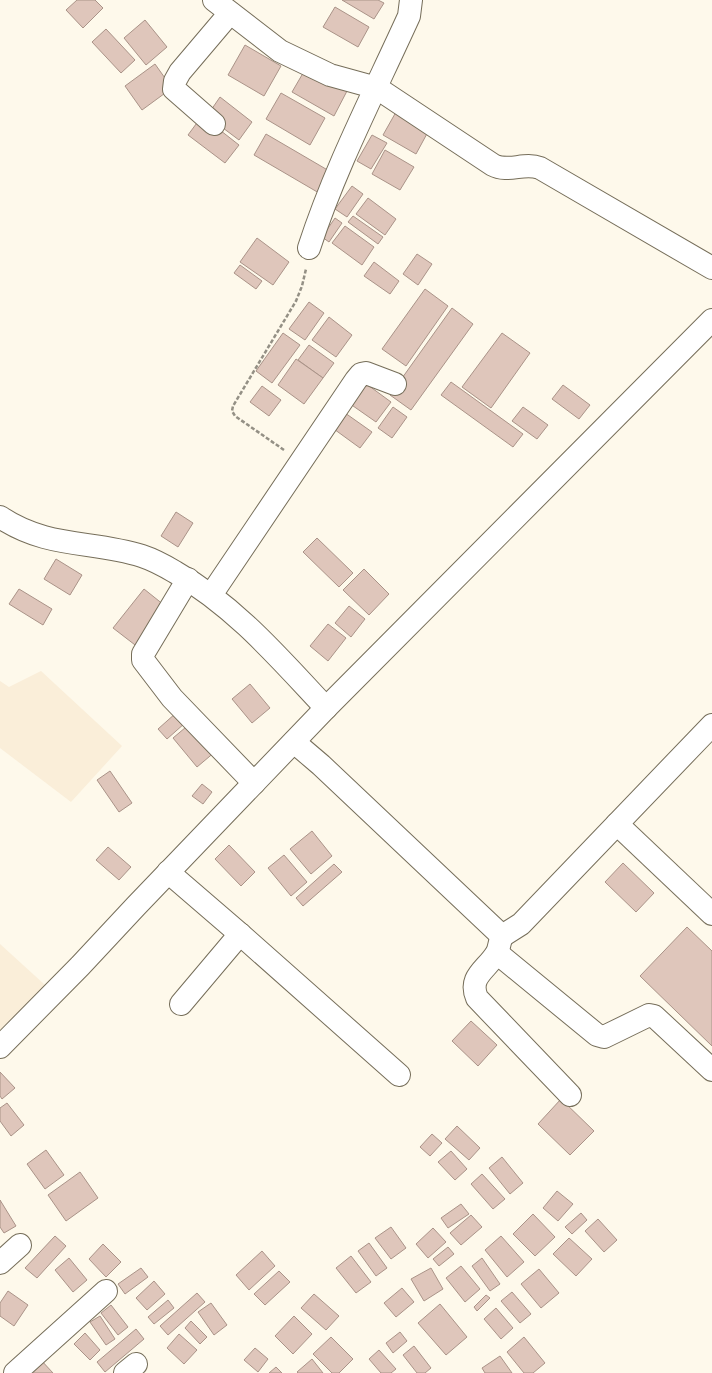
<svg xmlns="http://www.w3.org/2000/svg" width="712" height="1373" font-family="'Sofia Sans Condensed',sans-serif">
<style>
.industrial{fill:#faeed9}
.building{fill:#dfc6bb;stroke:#aa9388}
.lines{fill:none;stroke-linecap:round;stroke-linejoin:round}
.minor-casing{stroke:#766e5a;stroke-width:24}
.path{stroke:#949085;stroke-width:2.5;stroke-dasharray:4 2;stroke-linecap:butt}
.minor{stroke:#fff;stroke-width:22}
</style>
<rect width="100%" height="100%" fill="#fef9eb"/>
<g class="industrial">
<polygon points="41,671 122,746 71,802 0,748 0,681 9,687"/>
<polygon points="0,944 45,985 0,1030"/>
</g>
<g class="building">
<polygon points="77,0 95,0 103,8 83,28 66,10"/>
<polygon points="342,0 378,0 384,3 374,19"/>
<polygon points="335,7 369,27 358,47 323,27"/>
<polygon points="145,20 167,47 146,65 124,38"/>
<polygon points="106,29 135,60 121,73 92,42"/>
<polygon points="245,45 281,66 264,96 228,75"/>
<polygon points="155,64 172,88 142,110 125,86"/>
<polygon points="306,68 347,91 334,116 292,92"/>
<polygon points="281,93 325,118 310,145 266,119"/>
<polygon points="220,97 252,122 239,140 207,116"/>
<polygon points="396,112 429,130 416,154 383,135"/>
<polygon points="202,116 239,145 225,163 188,135"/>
<polygon points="266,134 331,172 319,193 254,155"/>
<polygon points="372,135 387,143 371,169 357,161"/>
<polygon points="385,150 414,167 400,190 372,174"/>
<polygon points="352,186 363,194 347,217 335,209"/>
<polygon points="368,198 396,219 385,235 356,214"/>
<polygon points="353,216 383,237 378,244 348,222"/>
<polygon points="335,218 342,223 329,242 322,237"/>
<polygon points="345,226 374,247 362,265 332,243"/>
<polygon points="257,238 289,262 273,285 240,262"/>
<polygon points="417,254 432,264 418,285 403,274"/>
<polygon points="374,262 399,281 390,294 364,276"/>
<polygon points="240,265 262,281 256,289 234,273"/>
<polygon points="425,289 448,306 406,366 382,349"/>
<polygon points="309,302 324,313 305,340 289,329"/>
<polygon points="452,308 473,324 411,410 390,395"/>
<polygon points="329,317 352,335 336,357 312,340"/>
<polygon points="283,333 300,345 272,383 256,371"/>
<polygon points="502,333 530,353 491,408 462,387"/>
<polygon points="309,345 334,363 323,378 298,360"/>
<polygon points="296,359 323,378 304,404 278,385"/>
<polygon points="361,380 391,402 376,422 346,401"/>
<polygon points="451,382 523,434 513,447 441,395"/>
<polygon points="563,385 590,405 579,419 552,399"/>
<polygon points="262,386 281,400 269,416 250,402"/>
<polygon points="393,407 407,417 392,438 378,428"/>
<polygon points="523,407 548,425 537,439 512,421"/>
<polygon points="338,408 372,432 360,448 327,424"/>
<polygon points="176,512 193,523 178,547 161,536"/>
<polygon points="317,538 353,573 339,587 303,552"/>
<polygon points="56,559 82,575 70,595 44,579"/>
<polygon points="364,569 389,594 369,615 343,590"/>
<polygon points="19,589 52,609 43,625 9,604"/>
<polygon points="144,589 169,609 139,648 113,628"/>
<polygon points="349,606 365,619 351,637 335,623"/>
<polygon points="328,624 346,638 328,661 310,646"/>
<polygon points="250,684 270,708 252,723 232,699"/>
<polygon points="176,713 185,723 167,739 158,729"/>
<polygon points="192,722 216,751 197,767 173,738"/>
<polygon points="110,771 132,803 119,812 97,780"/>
<polygon points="202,784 212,792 203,804 192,796"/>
<polygon points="312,831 332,856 311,874 290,849"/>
<polygon points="229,845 255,872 241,886 215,859"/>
<polygon points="108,847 131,867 119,880 96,860"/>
<polygon points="284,855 307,882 291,896 268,868"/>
<polygon points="623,863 654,893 636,912 605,882"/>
<polygon points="334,864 342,872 303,906 296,898"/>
<polygon points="687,927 712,951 712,1046 640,976"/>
<polygon points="471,1021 497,1045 478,1066 452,1041"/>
<polygon points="0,1072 15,1088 2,1099 0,1096"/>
<polygon points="561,1099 594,1131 570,1155 538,1124"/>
<polygon points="7,1103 24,1125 11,1136 0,1121 0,1108"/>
<polygon points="457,1126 480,1148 469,1160 445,1139"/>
<polygon points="432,1134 442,1143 430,1156 420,1147"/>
<polygon points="46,1150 64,1175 45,1189 27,1164"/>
<polygon points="451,1151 467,1169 455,1180 438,1162"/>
<polygon points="502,1157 523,1183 510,1194 489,1168"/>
<polygon points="80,1172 98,1198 66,1221 48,1195"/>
<polygon points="482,1174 505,1199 493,1209 471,1184"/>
<polygon points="557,1191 573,1204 558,1221 543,1208"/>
<polygon points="0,1200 16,1226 4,1233 0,1227"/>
<polygon points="461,1204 469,1214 448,1228 441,1218"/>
<polygon points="581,1213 587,1220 572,1234 565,1227"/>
<polygon points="533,1214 555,1237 535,1256 513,1234"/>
<polygon points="471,1215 482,1227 461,1245 450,1233"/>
<polygon points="598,1219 617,1240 604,1252 585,1231"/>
<polygon points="391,1227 406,1248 391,1259 375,1238"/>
<polygon points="433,1228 446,1242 428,1258 416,1244"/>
<polygon points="55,1236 66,1246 37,1278 25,1268"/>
<polygon points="501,1236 524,1262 507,1277 485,1250"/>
<polygon points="569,1238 592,1259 576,1276 553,1254"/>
<polygon points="369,1243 387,1268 376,1276 358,1251"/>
<polygon points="103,1244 121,1262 106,1277 89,1259"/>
<polygon points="448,1247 454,1254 439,1266 433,1259"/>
<polygon points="262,1251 275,1266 249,1290 236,1275"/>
<polygon points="351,1256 371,1282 356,1293 336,1268"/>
<polygon points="69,1258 87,1280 73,1292 55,1270"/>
<polygon points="482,1258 500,1284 490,1291 472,1266"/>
<polygon points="461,1266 480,1289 465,1302 446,1278"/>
<polygon points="141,1268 148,1277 125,1294 118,1284"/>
<polygon points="431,1268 443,1289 424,1301 411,1279"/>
<polygon points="539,1269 559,1293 541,1308 521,1284"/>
<polygon points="279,1271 290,1282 265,1305 254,1294"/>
<polygon points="154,1281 165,1294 147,1310 136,1298"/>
<polygon points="402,1288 414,1302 396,1317 384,1303"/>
<polygon points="8,1291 28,1305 14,1326 0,1316 0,1303"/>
<polygon points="512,1292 531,1314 520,1323 501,1301"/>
<polygon points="197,1293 205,1302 168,1335 160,1326"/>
<polygon points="314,1294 339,1316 326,1330 301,1308"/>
<polygon points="486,1295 490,1298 477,1311 474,1307"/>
<polygon points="168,1300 174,1308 154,1324 148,1317"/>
<polygon points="211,1303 227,1325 214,1335 198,1312"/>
<polygon points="440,1304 467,1337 446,1355 418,1323"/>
<polygon points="111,1305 128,1327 118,1335 101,1313"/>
<polygon points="496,1308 513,1328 501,1339 484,1319"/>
<polygon points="100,1316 115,1339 106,1345 90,1322"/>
<polygon points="294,1316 312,1334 293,1354 275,1336"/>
<polygon points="191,1321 207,1337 200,1344 185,1328"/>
<polygon points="136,1329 144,1339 105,1372 97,1362"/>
<polygon points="400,1332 407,1341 393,1353 386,1343"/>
<polygon points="85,1333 100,1350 90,1360 74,1344"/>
<polygon points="179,1334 197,1350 184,1364 167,1348"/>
<polygon points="331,1337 353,1359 339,1373 332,1373 313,1354"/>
<polygon points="524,1337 545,1363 533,1373 524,1373 507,1352"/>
<polygon points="414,1346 431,1368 425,1373 417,1373 403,1355"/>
<polygon points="255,1348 268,1359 258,1372 244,1360"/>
<polygon points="379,1350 396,1369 391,1373 381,1373 369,1359"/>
<polygon points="500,1356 512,1373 485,1373 482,1368"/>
<polygon points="40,1359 53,1373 25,1373"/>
<polygon points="312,1359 323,1373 298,1373 297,1372"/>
<polygon points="276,1367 282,1373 269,1373"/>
</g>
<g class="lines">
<defs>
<g id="minor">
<path d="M214 0 280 51 330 75 377 88 493 165C508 173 524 162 540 168L712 268"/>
<polyline points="214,124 174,89 175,81 180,72 230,13"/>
<path d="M309 248C335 168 374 93 409 16L411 0"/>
<path d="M0 517C48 549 92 540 142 556 154 560 165 566 175 572 235 606 280 659 326 708"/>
<polyline points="188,579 143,654 143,660 172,698 254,783"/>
<polyline points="211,595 356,380 361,374 366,373 395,384"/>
<polyline points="294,742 321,765 502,936 521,924 712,725"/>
<polyline points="617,824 712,914"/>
<polyline points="168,872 240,934 399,1075"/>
<path d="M501 939C499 944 499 950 496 954 486 970 468 977 477 998L570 1095"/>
<polyline points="497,953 597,1035 604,1037 649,1015 654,1016 712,1070"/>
<polyline points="181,1004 240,934"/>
<polyline points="0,1047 80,966 136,906 326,708 712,320"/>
<polyline points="0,1263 20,1245"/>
<polyline points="15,1373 106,1291"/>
<polyline points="125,1373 136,1364"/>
</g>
</defs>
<use href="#minor" class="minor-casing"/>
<polyline class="path" points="284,450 235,416 232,411 233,406 296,301 302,286 306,269"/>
<use href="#minor" class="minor"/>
</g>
</svg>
